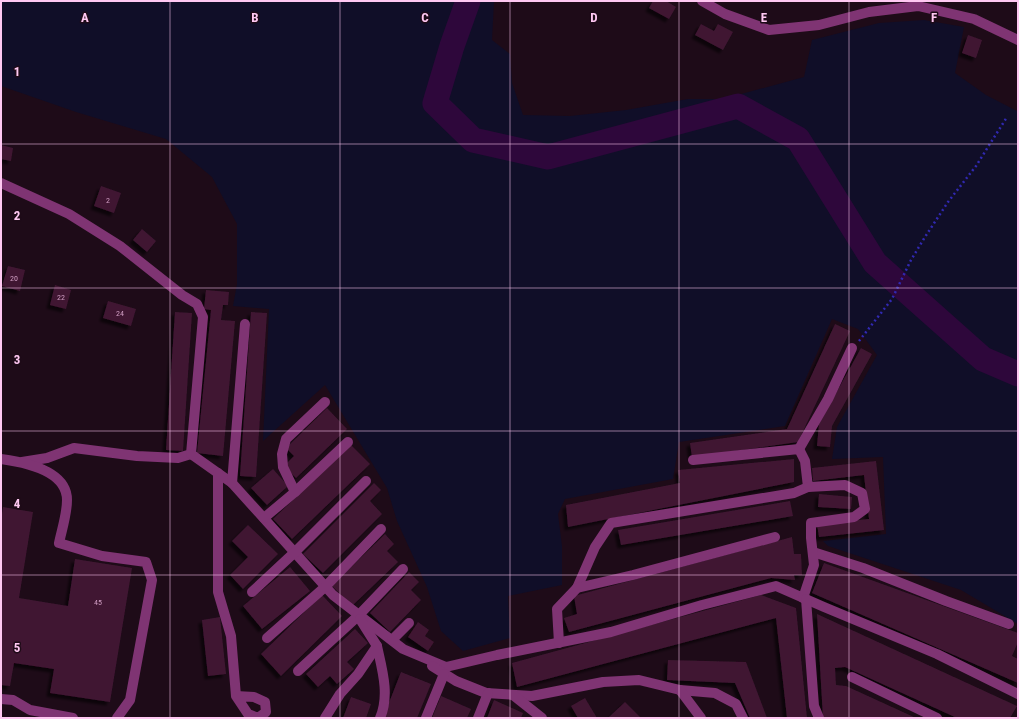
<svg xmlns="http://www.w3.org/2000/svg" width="1019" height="719" font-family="'Roboto Condensed',sans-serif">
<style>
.green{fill:#100e28}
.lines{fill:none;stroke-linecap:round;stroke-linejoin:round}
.river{stroke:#2e073b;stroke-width:25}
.building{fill:#3f1732;filter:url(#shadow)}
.path{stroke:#3129b2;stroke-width:2.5;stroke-dasharray:2 3;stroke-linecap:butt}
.minor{stroke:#7f3473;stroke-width:10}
.grid{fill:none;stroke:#ffc8f2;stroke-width:1;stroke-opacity:0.55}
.labels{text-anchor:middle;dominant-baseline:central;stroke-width:3;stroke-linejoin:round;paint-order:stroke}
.number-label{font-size:8px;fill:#cf9cc2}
.grid-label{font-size:13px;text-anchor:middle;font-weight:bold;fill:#ffc8f2;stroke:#1e0b18;stroke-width:3;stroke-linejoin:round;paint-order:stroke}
</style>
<defs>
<filter id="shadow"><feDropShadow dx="-3.5" dy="3.5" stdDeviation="1" flood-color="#0009"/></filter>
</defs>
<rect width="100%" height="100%" fill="#1e0b18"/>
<polygon class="green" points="1,1 494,1 492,40 510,54 512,83 523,115 570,116 626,110 688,99 723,99 804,77 812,40 879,23 924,20 964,27 955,73 986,95 1017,111 1018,113 1018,624 961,590 828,546 823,541 886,534 883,457 832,459 837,427 877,355 858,329 832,319 785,426 679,442 673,479 565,499 558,514 562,546 562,585 508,596 510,638 463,651 441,631 427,587 397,521 387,488 325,385 263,441 269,309 233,306 237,284 237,224 212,177 166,139 76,112 1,86"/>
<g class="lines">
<polyline class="river" points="468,1 452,46 435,103 473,140 548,157 738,106 798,139 875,263 983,359 1018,374"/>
</g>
<g class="building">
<polygon points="653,1 666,1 676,7 669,19 649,8"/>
<polygon points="701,24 714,31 718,24 733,32 723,50 695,35"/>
<polygon points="968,35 982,40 976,58 962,53"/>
<polygon points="1,145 13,148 11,161 1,159"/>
<polygon points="101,186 121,193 114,213 94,206"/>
<polygon points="142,229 156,241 147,252 133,240"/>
<polygon points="8,266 25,270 20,291 2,286"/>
<polygon points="55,285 71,290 66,309 50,305"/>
<polygon points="206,290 229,292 228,305 223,305 221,320 235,321 223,456 197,453 211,310 204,309"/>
<polygon points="108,301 136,309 131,326 103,318"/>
<polygon points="175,312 192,313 183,451 166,450"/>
<polygon points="251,312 267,313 256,477 240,476"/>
<polygon points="835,324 850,331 798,442 692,457 690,443 787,429"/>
<polygon points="861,348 872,354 832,426 830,447 817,446 819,424"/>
<polygon points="327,408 347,429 296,478 284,466 294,456 286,448"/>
<polygon points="351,445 370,464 292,539 273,519"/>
<polygon points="794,459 794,482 568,527 566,505 680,483 678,470"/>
<polygon points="876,461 884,530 819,537 817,524 869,519 864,475 813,481 812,468"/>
<polygon points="273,469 288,486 267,505 251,488"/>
<polygon points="374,483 381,490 370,501 382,514 323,573 303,554"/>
<polygon points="819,494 852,497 851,509 818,507"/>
<polygon points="790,501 793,516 621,545 618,530"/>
<polygon points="3,507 33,512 19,598 68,606 75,559 132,568 110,702 50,693 54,669 14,663 10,686 1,685 1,521"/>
<polygon points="248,525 278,554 243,589 230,575 248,557 232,541"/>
<polygon points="385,534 394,544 387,551 398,562 352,606 332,586"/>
<polygon points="792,537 794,554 801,554 802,575 794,575 795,580 771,578 569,632 564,618 577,614 574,596"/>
<polygon points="824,563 1018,633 1018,642 1012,656 1018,659 1018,683 812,593"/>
<polygon points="290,567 310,591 262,629 243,606"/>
<polygon points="409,572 419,582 411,590 421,600 390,632 370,613"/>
<polygon points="322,595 342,616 281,676 261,654"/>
<polygon points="761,595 796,608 807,718 787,718 776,618 517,687 512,663"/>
<polygon points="817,614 1017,706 1010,718 957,718 845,667 835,668 836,685 846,686 916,718 823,718"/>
<polygon points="220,617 226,674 208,676 202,620"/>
<polygon points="418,622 429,630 425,636 434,642 428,651 408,637"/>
<polygon points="355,629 368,643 347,662 354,669 337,684 330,676 318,687 306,674"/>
<polygon points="668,660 746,662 767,718 750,718 735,683 667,680"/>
<polygon points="401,672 431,684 417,718 383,718"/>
<polygon points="441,696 471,709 467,718 432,718"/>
<polygon points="351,697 371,704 366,718 343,718"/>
<polygon points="585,698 597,718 578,718 571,706"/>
<polygon points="494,700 523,713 521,718 487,718"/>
<polygon points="625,702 641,718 608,718"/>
</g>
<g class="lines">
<polyline class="path" points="859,341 892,299 911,260 925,237 948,202 976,166 1007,117"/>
<g class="minor">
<polyline points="702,1 725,14 769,30 819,25 869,12 918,6 974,19 1018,40"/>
<polyline points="1,183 69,214 120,246 182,295 197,304 203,317 191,454 178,458 137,456 74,448 47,458 22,462"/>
<polyline points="799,449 828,399 852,348"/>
<polyline points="191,454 232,483 333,595 403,649 446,667 497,655 611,632 702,605 776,586 824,607 937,654 1018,694"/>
<path d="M1 459C23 462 67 470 67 500 67 514 62 529 59 543L102 556 146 562 152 580 130 700 117 718"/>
<polyline points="218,473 218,592 231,636 236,696 248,714 258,718 266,712 265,702 254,697 236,696"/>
<polyline points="232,483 245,324"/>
<polyline points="295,492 348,442"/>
<polyline points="264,518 295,492 283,467 282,454 286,439 325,402"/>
<polyline points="813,552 863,568 946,601 1009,624"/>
<polyline points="577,588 595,547 611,523 794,493 808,487 805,461 799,449 693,460"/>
<polyline points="252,592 295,552 366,481"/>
<polyline points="803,598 814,565 811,538 811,523 854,517 865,509 862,493 845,485 808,487"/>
<polyline points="806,599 814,706 819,718"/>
<polyline points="267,638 325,587 381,529"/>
<polyline points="392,640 409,623"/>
<polyline points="559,643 557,609 577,588 633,575 775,537"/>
<path d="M377 646C382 669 390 695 380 718"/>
<polyline points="432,666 456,681 486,693 532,696 603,682 639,680 680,690 715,693 736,704 743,718"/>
<polyline points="298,671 358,616 403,569"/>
<polyline points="852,677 937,718"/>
<polyline points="680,690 701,718"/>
<polyline points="513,695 542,718"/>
<polyline points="1,699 13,700 30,710 73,718"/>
<polyline points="325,718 340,694 358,674 377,646 360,619"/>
<polyline points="426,718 444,674"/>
<polyline points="478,718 488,693"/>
</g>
</g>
<path class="grid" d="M170 1V718M340 1V718M510 1V718M679 1V718M849 1V718M1 144H1018M1 288H1018M1 431H1018M1 575H1018"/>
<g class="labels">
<g class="number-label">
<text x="108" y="200">2</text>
<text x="14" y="278">20</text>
<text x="61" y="297">22</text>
<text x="120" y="313">24</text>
<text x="98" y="602">45</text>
</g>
</g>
<g class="grid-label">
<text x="85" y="22">A</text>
<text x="255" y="22">B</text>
<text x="425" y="22">C</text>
<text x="594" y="22">D</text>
<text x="764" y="22">E</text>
<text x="934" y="22">F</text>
<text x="17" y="76">1</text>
<text x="17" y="220">2</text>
<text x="17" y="364">3</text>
<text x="17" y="508">4</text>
<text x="17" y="652">5</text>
</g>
<rect width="1019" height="719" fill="none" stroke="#ffc8f2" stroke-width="4"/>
</svg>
